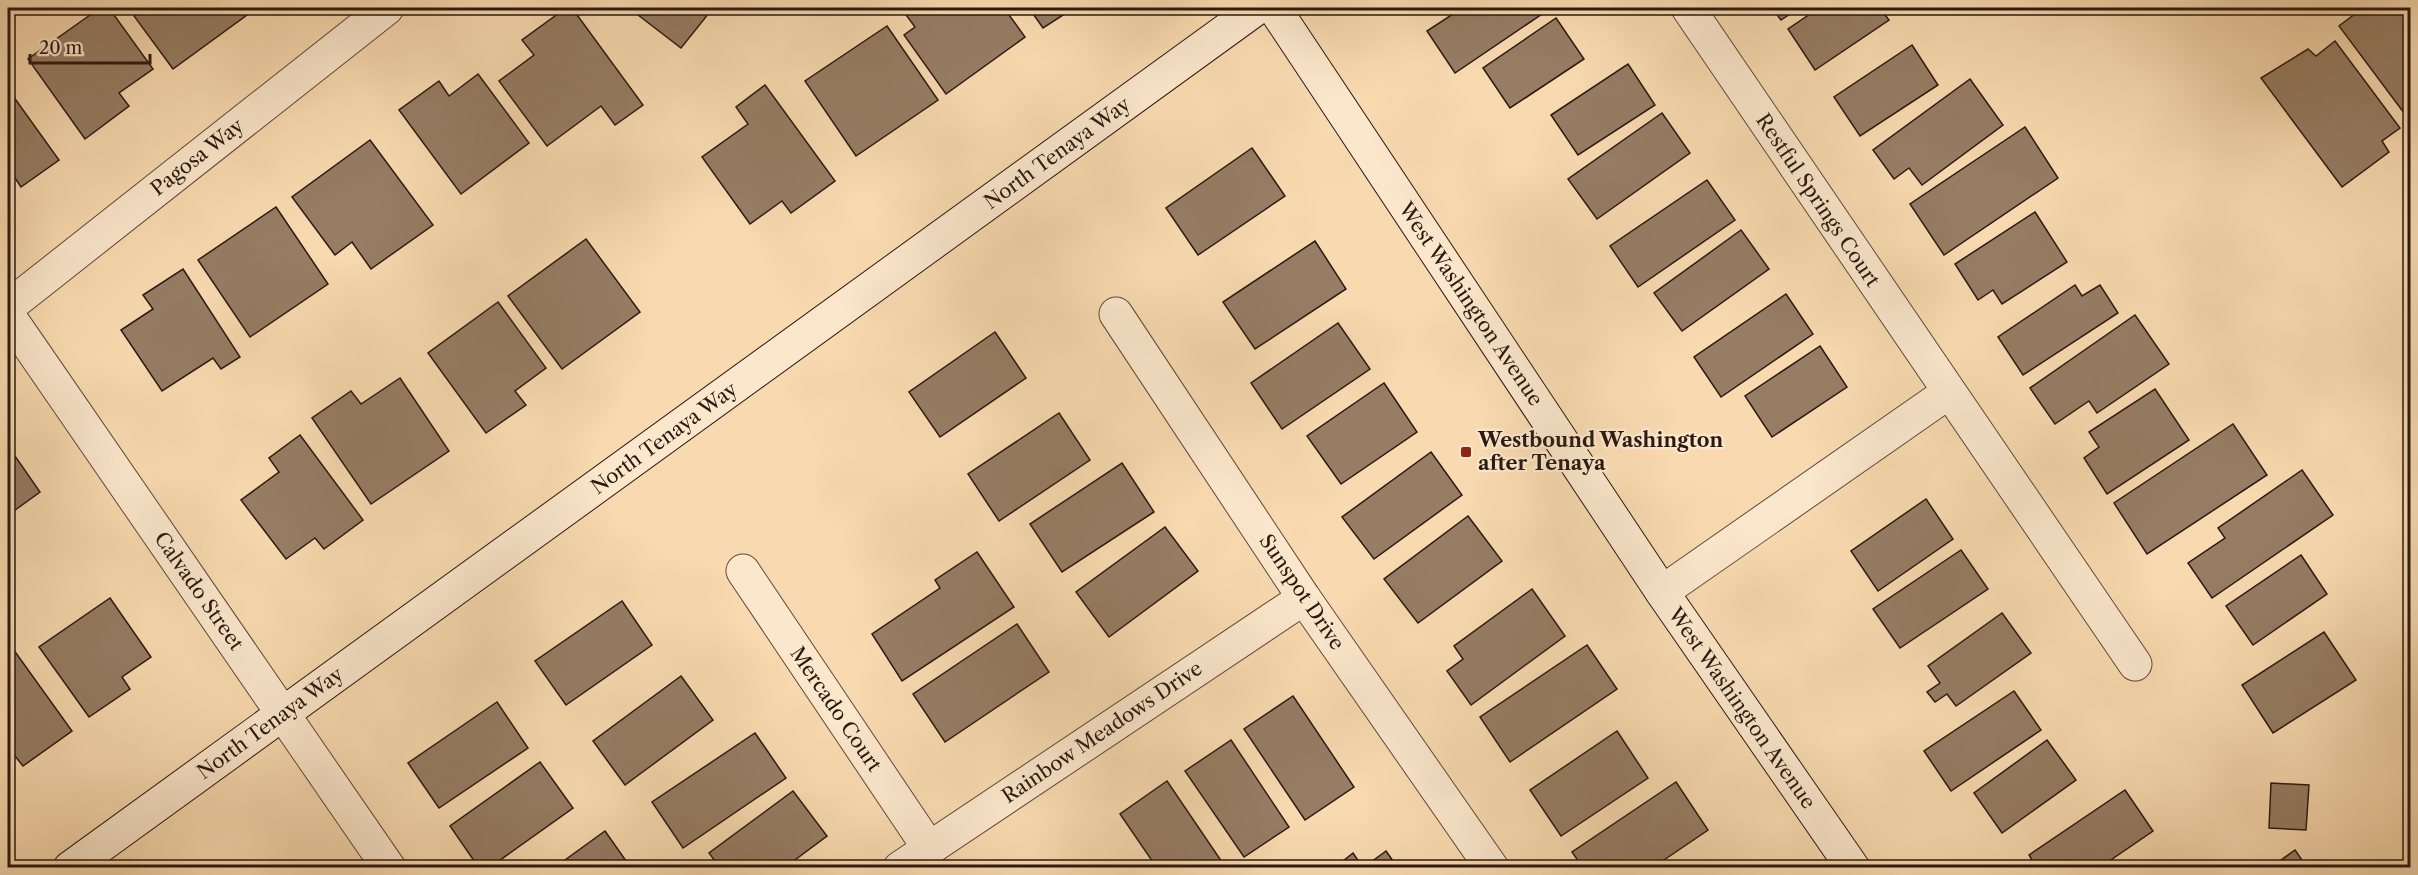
<svg xmlns="http://www.w3.org/2000/svg" width="2418" height="875" font-family="'Libre Caslon Text',serif">
<style>
.building{fill:#967d64;stroke:#2b1911;stroke-width:1.5}
.lines{fill:none;stroke-linecap:round;stroke-linejoin:round}
.street-casing{stroke:#5e4939;stroke-width:35}
.secondary-casing{stroke:#2b1911;stroke-width:35}
.street{stroke:#fbe7cc;stroke-width:33}
.secondary{stroke:#fbe7cc;stroke-width:33}
.poi-dot{fill:#8f2418;stroke:#fbe7cc;stroke-width:2}
.labels{text-anchor:middle;dominant-baseline:central;stroke-width:4.5;stroke-linejoin:round;paint-order:stroke}
.street-label{font-size:20px;fill:#2b1911;stroke:#fbe7cc}
.poi-label{font-size:20px;font-weight:bold;fill:#2b1911;stroke:#fbe7cc;text-anchor:start}
</style>
<rect width="100%" height="100%" fill="#f9dab0"/>
<filter id="stains"><feTurbulence type="fractalNoise" baseFrequency=".00333" numOctaves="4"/><feColorMatrix values="0 0 0 0 .2 0 0 0 0 .09 0 0 0 0 .02 0 0 0 .5 -.17"/></filter>
<radialGradient id="worn" r=".72"><stop offset=".6" stop-color="#630" stop-opacity="0"/><stop offset="1" stop-color="#630" stop-opacity=".3"/></radialGradient>
<g class="building">
<polygon points="100,8 109,8 153,69 119,93 129,106 85,139 28,59"/>
<polygon points="145,8 248,8 251,12 173,69 134,16"/>
<polygon points="566,8 572,8 643,105 615,125 601,106 547,146 499,81 534,55 522,40"/>
<polygon points="629,8 713,8 681,48"/>
<polygon points="901,8 1004,8 1025,37 946,94 904,35 915,27"/>
<polygon points="1029,8 1074,8 1043,28"/>
<polygon points="1462,8 1542,8 1545,12 1455,73 1427,31"/>
<polygon points="1772,8 1799,8 1781,20"/>
<polygon points="1819,8 1880,8 1889,20 1815,70 1788,29"/>
<polygon points="2363,8 2410,8 2410,121 2339,26"/>
<polygon points="1556,18 1584,59 1510,108 1483,68"/>
<polygon points="887,26 938,100 856,156 805,81"/>
<polygon points="2335,41 2400,128 2382,141 2389,152 2342,187 2261,78 2308,49 2316,56"/>
<polygon points="1912,45 1938,85 1860,136 1834,97"/>
<polygon points="1628,64 1655,105 1578,155 1551,115"/>
<polygon points="478,74 529,143 461,194 399,110 439,81 449,96"/>
<polygon points="1970,79 2003,125 1922,185 1909,168 1894,179 1873,150"/>
<polygon points="765,85 835,181 791,213 782,201 750,224 702,157 748,124 736,107"/>
<polygon points="8,89 59,160 21,187 11,172 8,175"/>
<polygon points="1662,113 1690,153 1597,219 1568,179"/>
<polygon points="2025,127 2058,178 1944,255 1910,204"/>
<polygon points="370,140 433,225 371,269 352,242 335,255 292,197"/>
<polygon points="1252,148 1285,196 1198,255 1166,208"/>
<polygon points="1707,180 1735,220 1638,287 1610,246"/>
<polygon points="276,207 328,284 250,337 198,260"/>
<polygon points="2035,212 2067,262 2002,304 1993,290 1978,300 1955,264"/>
<polygon points="1741,230 1769,269 1682,331 1654,293"/>
<polygon points="586,239 640,312 562,369 508,296"/>
<polygon points="1315,241 1346,289 1255,349 1223,302"/>
<polygon points="183,269 240,357 221,369 213,358 162,391 121,330 153,309 143,295"/>
<polygon points="2075,285 2082,296 2100,285 2118,313 2023,375 1998,337"/>
<polygon points="1786,294 1813,334 1721,397 1694,357"/>
<polygon points="498,302 546,368 515,391 526,405 486,433 428,353"/>
<polygon points="2135,315 2169,364 2097,413 2089,401 2055,424 2030,388"/>
<polygon points="1338,323 1370,369 1282,429 1251,383"/>
<polygon points="995,332 1026,378 940,437 909,392"/>
<polygon points="1820,346 1847,387 1772,437 1745,396"/>
<polygon points="400,378 449,451 371,504 312,418 351,391 361,404"/>
<polygon points="1384,383 1417,432 1341,484 1307,436"/>
<polygon points="2155,389 2189,440 2107,494 2084,458 2099,447 2089,432"/>
<polygon points="1059,413 1090,460 999,521 968,474"/>
<polygon points="2233,424 2267,475 2147,554 2114,503"/>
<polygon points="300,435 363,520 324,549 315,538 286,559 241,500 279,472 269,458"/>
<polygon points="8,446 40,492 11,513 8,513"/>
<polygon points="1431,452 1462,495 1374,559 1342,517"/>
<polygon points="1122,463 1154,512 1062,572 1030,524"/>
<polygon points="2302,470 2333,515 2212,598 2188,563 2225,538 2218,528"/>
<polygon points="1926,499 1953,539 1878,591 1851,551"/>
<polygon points="1468,516 1502,561 1418,623 1384,579"/>
<polygon points="1165,527 1198,571 1109,637 1076,592"/>
<polygon points="1961,550 1988,589 1900,648 1873,609"/>
<polygon points="977,552 1014,607 902,681 872,634 940,588 935,580"/>
<polygon points="2301,555 2327,594 2253,645 2226,606"/>
<polygon points="1532,589 1565,636 1471,705 1447,671 1463,659 1454,646"/>
<polygon points="110,598 151,657 122,677 130,689 89,717 39,647"/>
<polygon points="622,601 652,645 566,705 535,661"/>
<polygon points="2002,613 2031,653 1956,706 1947,694 1935,702 1927,692 1940,683 1928,666"/>
<polygon points="1017,624 1049,672 945,742 913,694"/>
<polygon points="2324,632 2356,680 2273,733 2242,685"/>
<polygon points="8,642 72,731 23,766 11,751 8,754"/>
<polygon points="1587,645 1617,689 1510,762 1480,717"/>
<polygon points="681,676 713,720 625,785 593,741"/>
<polygon points="2014,691 2041,730 1951,791 1924,751"/>
<polygon points="1293,696 1354,787 1305,820 1244,729"/>
<polygon points="497,702 528,748 439,808 408,763"/>
<polygon points="1617,731 1648,778 1561,836 1530,790"/>
<polygon points="755,733 786,778 683,848 652,802"/>
<polygon points="1231,740 1289,827 1244,857 1185,771"/>
<polygon points="2047,740 2076,780 2002,833 1974,793"/>
<polygon points="540,762 573,808 489,868 479,868 450,826"/>
<polygon points="1167,781 1226,868 1157,868 1120,814"/>
<polygon points="1676,782 1708,830 1652,868 1583,868 1572,852"/>
<polygon points="2271,783 2309,785 2306,830 2269,828"/>
<polygon points="2125,790 2153,831 2099,868 2037,868 2029,855"/>
<polygon points="793,791 827,836 784,868 720,868 709,853"/>
<polygon points="605,831 631,868 554,868"/>
<polygon points="2295,850 2306,866 2315,860 2321,868 2270,868"/>
<polygon points="1386,851 1398,868 1363,868"/>
<polygon points="1353,853 1363,868 1334,868"/>
</g>
<g class="lines">
<defs>
<g id="street">
<polyline points="1688,8 2135,664"/>
<polyline points="8,307 387,8"/>
<polyline points="1116,314 1304,598 1492,868"/>
<polyline points="8,315 389,868"/>
<polyline points="743,571 929,848"/>
<polyline points="1662,592 1949,392"/>
<polyline points="900,868 1304,598"/>
</g>
<g id="secondary">
<polyline points="1274,8 1662,592 1853,868"/>
<polyline points="70,868 1257,8"/>
</g>
</defs>
<use href="#street" class="street-casing"/>
<use href="#secondary" class="secondary-casing"/>
<use href="#street" class="street"/>
<use href="#secondary" class="secondary"/>
</g>
<rect class="poi-dot" x="1460" y="446" width="12" height="12" rx="3"/>
<g class="labels">
<g class="street-label">
<text transform="translate(1057 153) rotate(-36)">North Tenaya Way</text>
<text transform="translate(197 157) rotate(-38)">Pagosa Way</text>
<text transform="translate(1818 200) rotate(56)">Restful Springs Court</text>
<text transform="translate(1471 304) rotate(56)">West Washington Avenue</text>
<text transform="translate(664 438) rotate(-36)">North Tenaya Way</text>
<text transform="translate(199 591) rotate(55)">Calvado Street</text>
<text transform="translate(1302 592) rotate(56)">Sunspot Drive</text>
<text transform="translate(1742 708) rotate(55)">West Washington Avenue</text>
<text transform="translate(836 709) rotate(56)">Mercado Court</text>
<text transform="translate(270 723) rotate(-36)">North Tenaya Way</text>
<text transform="translate(1102 732) rotate(-34)">Rainbow Meadows Drive</text>
</g>
<g class="poi-label">
<text x="1478" y="440">Westbound Washington<tspan x="1478" dy="23">after Tenaya</tspan></text>
</g>
</g>
<rect width="2418" height="875" fill="none" stroke="#f9dab0" stroke-width="30"/>
<rect x="9" y="9" width="2400" height="857" fill="none" stroke="#2b1911" stroke-width="3"/>
<rect x="15" y="15" width="2388" height="845" fill="none" stroke="#2b1911" stroke-width="1.5"/>
<path d="M30 54v9h120v-9" fill="none" stroke="#2b1911" stroke-width="3"/>
<text x="39" y="54" font-size="18" fill="#2b1911" stroke="#fbe7cc" stroke-width="4.5" paint-order="stroke">20 m</text>
<rect width="100%" height="100%" filter="url(#stains)"/>
<rect width="100%" height="100%" fill="url(#worn)"/>
</svg>
